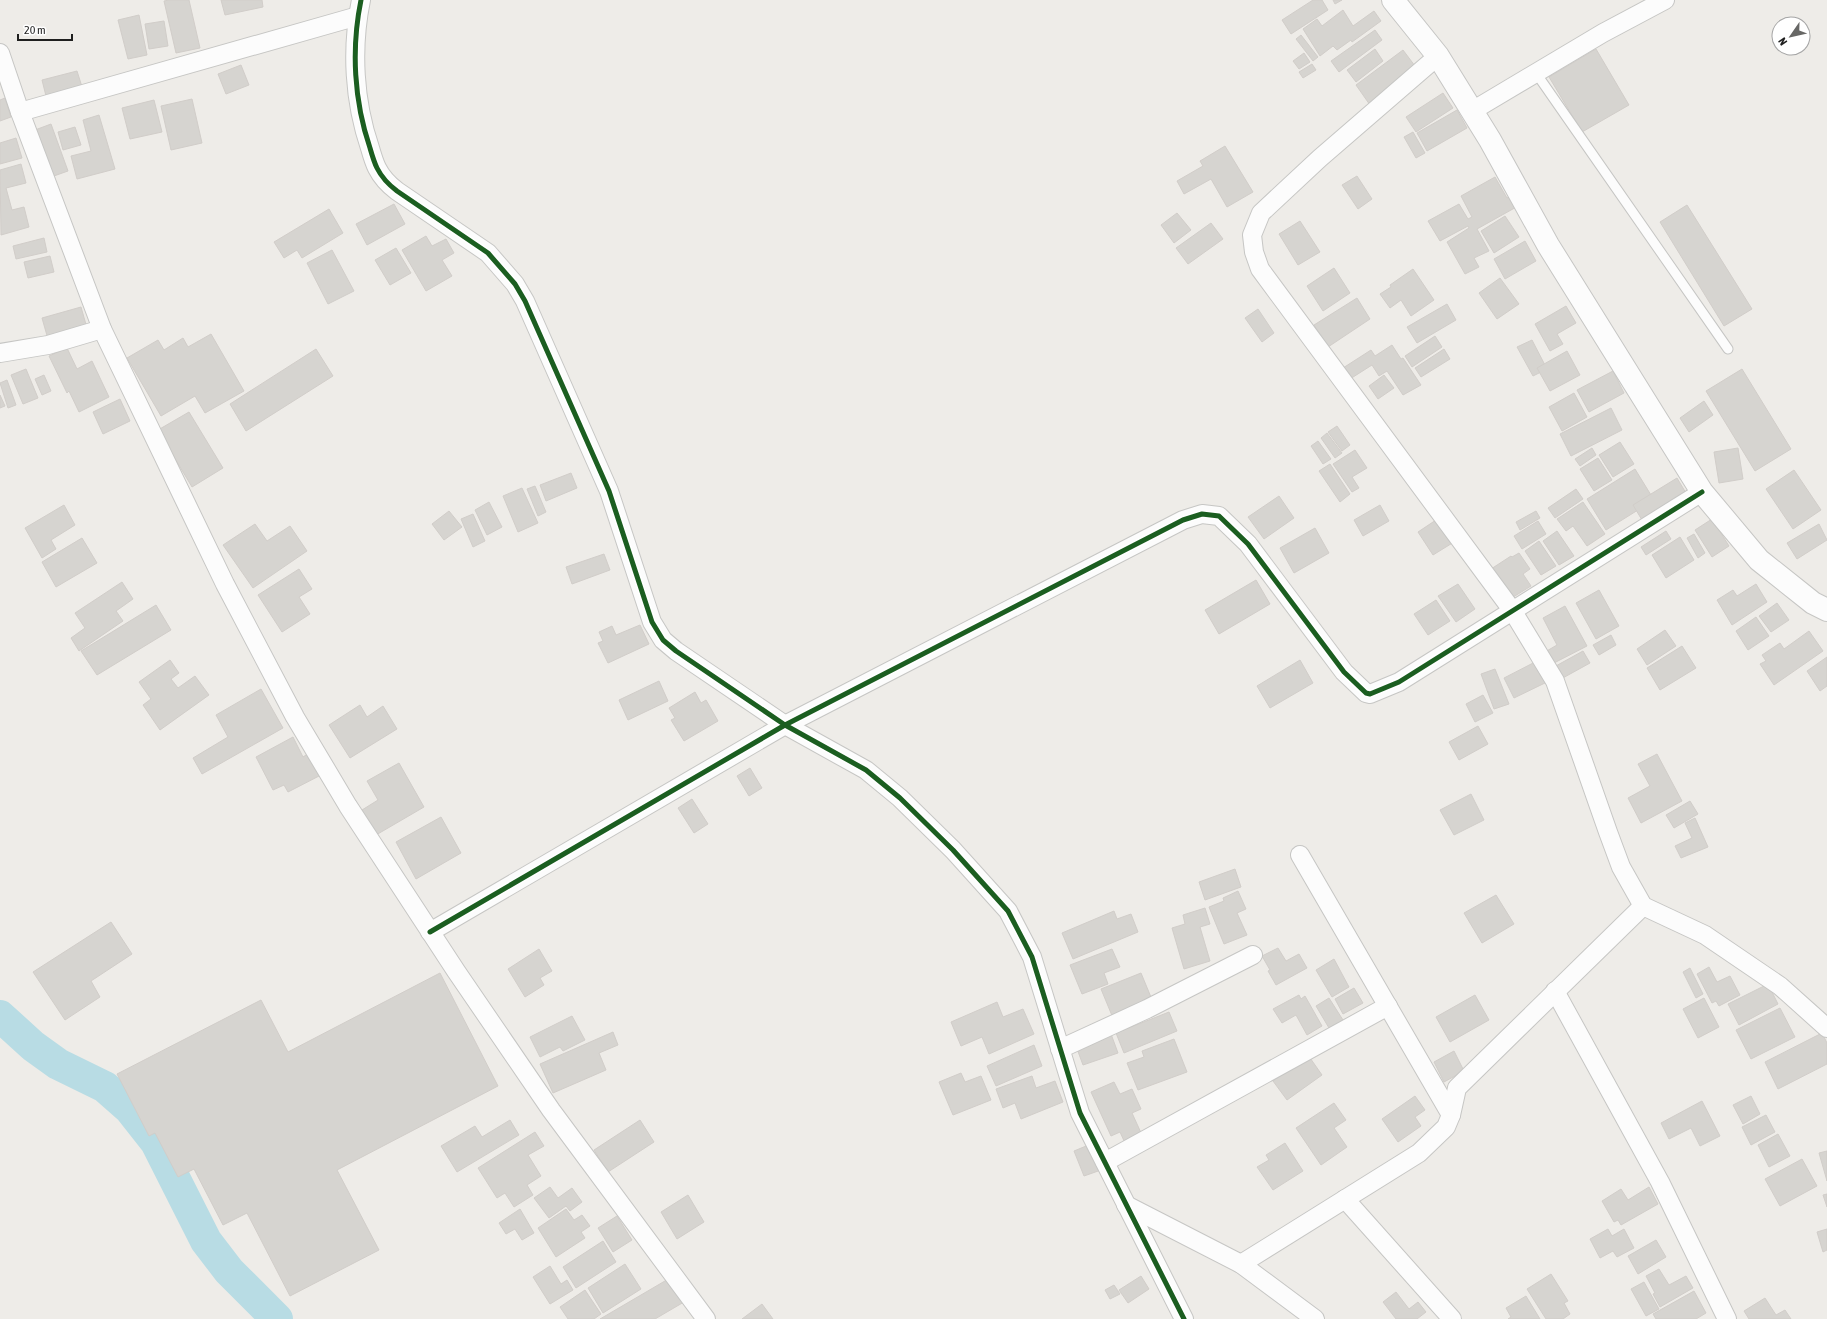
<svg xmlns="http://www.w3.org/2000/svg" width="1827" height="1319" font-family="'Asap Condensed',sans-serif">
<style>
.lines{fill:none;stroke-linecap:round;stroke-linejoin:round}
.river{stroke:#b8dce4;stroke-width:32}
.building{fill:#d6d4d0;stroke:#d1cdc9}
.service-casing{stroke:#c6c6c4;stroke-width:11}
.minor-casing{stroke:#c6c6c4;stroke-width:20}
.tertiary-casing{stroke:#c6c6c4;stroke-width:24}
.service{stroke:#fcfcfc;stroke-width:9}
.minor{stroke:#fcfcfc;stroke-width:18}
.tertiary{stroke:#fcfcfc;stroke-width:22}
.cycleway-casing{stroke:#fff;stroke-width:8}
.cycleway{stroke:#1b5e20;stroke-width:5}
</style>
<rect width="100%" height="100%" fill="#eeece8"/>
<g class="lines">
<polyline class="river" points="0,1016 33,1046 58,1064 105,1087 130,1109 156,1142 206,1241 229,1271 277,1319"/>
</g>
<g class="building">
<polygon points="169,0 189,0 200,48 176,53 164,1"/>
<polygon points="221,0 262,0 263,7 225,15"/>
<polygon points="1313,0 1322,0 1328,10 1291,34 1282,20"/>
<polygon points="1333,0 1342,0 1335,4"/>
<polygon points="1343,10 1353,26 1374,11 1381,21 1352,42 1351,40 1337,50 1333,46 1320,56 1303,29 1317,19 1322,26"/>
<polygon points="139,15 147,55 128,59 118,20"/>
<polygon points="164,21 168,46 149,49 145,24"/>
<polygon points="1375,30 1382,40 1339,72 1331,61"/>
<polygon points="1301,35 1318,57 1313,61 1296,39"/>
<polygon points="1375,49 1383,61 1356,82 1347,70"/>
<polygon points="1596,49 1629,105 1582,132 1549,77"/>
<polygon points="1403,50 1418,70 1370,105 1356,85"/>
<polygon points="1304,53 1310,62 1299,69 1293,61"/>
<polygon points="1312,64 1316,70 1303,78 1299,72"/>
<polygon points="241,65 249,85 226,94 218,74"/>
<polygon points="77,71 83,90 47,100 42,80"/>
<polygon points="1443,93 1453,108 1416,132 1406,117"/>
<polygon points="5,98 11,117 0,121 0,100"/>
<polygon points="192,99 202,143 171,150 161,106"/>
<polygon points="154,100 162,132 130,139 122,108"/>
<polygon points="1457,110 1467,128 1427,151 1417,133"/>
<polygon points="99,115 115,169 77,179 71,156 91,151 83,120"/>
<polygon points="51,124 68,171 51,177 35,130"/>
<polygon points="75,127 81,145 63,150 58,132"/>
<polygon points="1413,132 1425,153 1416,158 1404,137"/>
<polygon points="16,138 22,158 0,164 0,143"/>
<polygon points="1225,146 1253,192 1227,207 1211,179 1184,194 1177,181 1203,166 1200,161"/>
<polygon points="21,164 26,183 6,188 12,210 24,207 29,227 1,235 0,170"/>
<polygon points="1357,176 1372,199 1358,209 1342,185"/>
<polygon points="1495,177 1507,198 1514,195 1520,205 1477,229 1489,251 1474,258 1479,267 1465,274 1447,242 1469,228 1468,226 1440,241 1428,221 1459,204 1468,219 1472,217 1461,196"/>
<polygon points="394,204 405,224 367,245 356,224"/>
<polygon points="1687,205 1752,309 1724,326 1660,222"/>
<polygon points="329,209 343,233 302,258 297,250 284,258 274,242"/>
<polygon points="1177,213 1191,230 1174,243 1161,225"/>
<polygon points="1505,216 1519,237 1494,253 1481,231"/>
<polygon points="1300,221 1320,252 1298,265 1279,234"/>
<polygon points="1211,223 1223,239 1188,264 1176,248"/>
<polygon points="426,236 432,246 446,239 454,253 442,260 452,276 426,291 402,250"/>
<polygon points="44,238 47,252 16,259 13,246"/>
<polygon points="1525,241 1536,261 1505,279 1494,259"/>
<polygon points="396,248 411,273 390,285 375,260"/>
<polygon points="332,250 354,291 328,304 307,263"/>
<polygon points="50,256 54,272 28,278 24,262"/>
<polygon points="1334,268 1350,293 1323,311 1307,286"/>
<polygon points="1413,269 1434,300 1411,316 1401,300 1390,308 1380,294 1391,287 1390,285"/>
<polygon points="1500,278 1519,304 1497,319 1479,293"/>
<polygon points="1357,298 1370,319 1328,347 1314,325"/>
<polygon points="1447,304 1456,320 1417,343 1407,327"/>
<polygon points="1566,306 1576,323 1557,334 1563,344 1550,351 1535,324"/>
<polygon points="81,307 87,328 48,339 42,318"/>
<polygon points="1258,309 1274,333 1262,342 1245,318"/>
<polygon points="211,334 244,391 205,413 195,396 161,416 127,358 158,340 164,350 183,338 188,347"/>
<polygon points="1435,336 1442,347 1412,367 1405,356"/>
<polygon points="1532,340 1547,369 1533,376 1517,347"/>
<polygon points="1392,345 1401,359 1403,358 1421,385 1403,395 1387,371 1379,376 1372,365 1350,379 1343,368 1371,350 1375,356"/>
<polygon points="67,348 77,369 92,361 109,397 79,412 69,391 67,393 49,356"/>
<polygon points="316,349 333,376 246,431 230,404"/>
<polygon points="1444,349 1450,359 1421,377 1415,368"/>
<polygon points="1567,351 1580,375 1550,391 1537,368"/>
<polygon points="26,369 38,398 23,404 11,375"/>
<polygon points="1742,369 1791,449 1755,471 1706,391"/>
<polygon points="1613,371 1624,393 1589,412 1577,390"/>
<polygon points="44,375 51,391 42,395 35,379"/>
<polygon points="1384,375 1394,388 1378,399 1369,386"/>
<polygon points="7,380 16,405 8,408 0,383"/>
<polygon points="1574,393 1587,417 1562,431 1549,407"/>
<polygon points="0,395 5,406 0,408"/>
<polygon points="120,399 130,421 103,434 93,412"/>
<polygon points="1704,401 1713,415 1689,432 1680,418"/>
<polygon points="1611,408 1622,430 1571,456 1560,434"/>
<polygon points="189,412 223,468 192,487 158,430"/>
<polygon points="1337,426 1350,445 1342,451 1328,432"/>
<polygon points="1327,433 1342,453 1335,458 1321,438"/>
<polygon points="1318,441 1331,459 1323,464 1311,446"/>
<polygon points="1620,442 1634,464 1613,477 1599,455"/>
<polygon points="1592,448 1596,455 1580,466 1575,459"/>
<polygon points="1738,448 1743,479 1719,483 1714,452"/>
<polygon points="1355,450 1367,468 1352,477 1359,488 1352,492 1333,464"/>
<polygon points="1598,458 1612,480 1594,491 1580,469"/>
<polygon points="1330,464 1350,494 1340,502 1319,471"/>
<polygon points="1635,469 1654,500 1606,530 1587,499"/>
<polygon points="1794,470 1821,510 1793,529 1766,489"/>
<polygon points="571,473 577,488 546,501 540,485"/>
<polygon points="1677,478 1689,498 1645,525 1633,505"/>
<polygon points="535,486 546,512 538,516 527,489"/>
<polygon points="522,488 538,523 518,532 503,496"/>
<polygon points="1576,489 1583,499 1555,518 1548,508"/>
<polygon points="1279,496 1294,518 1264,539 1248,517"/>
<polygon points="489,502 502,527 487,535 475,510"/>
<polygon points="1583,502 1605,534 1587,546 1573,526 1566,531 1557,519"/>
<polygon points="64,505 75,525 51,540 56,549 42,558 25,528"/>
<polygon points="1380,505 1389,521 1363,536 1354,520"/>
<polygon points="449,511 462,527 444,540 432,524"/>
<polygon points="1536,511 1540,518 1520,530 1516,522"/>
<polygon points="473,514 485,541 473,547 461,519"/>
<polygon points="1439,518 1454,542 1433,555 1418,532"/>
<polygon points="1712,519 1729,546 1712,557 1695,530"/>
<polygon points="1538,521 1546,534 1522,549 1514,536"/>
<polygon points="255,524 267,541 290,526 307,551 253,588 223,545"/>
<polygon points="1819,524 1827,540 1797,559 1787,543"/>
<polygon points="1315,528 1329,553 1294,573 1280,548"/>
<polygon points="1557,531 1574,556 1559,565 1543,541"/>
<polygon points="1666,531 1671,539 1646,555 1641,547"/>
<polygon points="1694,534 1705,553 1698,558 1687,538"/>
<polygon points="1680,537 1694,560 1666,578 1652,555"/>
<polygon points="82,538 97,563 56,587 42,562"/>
<polygon points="1539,541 1556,566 1541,575 1525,551"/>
<polygon points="1519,553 1530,569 1523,574 1531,586 1510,599 1491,569 1511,556 1512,557"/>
<polygon points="604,554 610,570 572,584 566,567"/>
<polygon points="299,569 312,589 299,597 310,614 282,632 258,595"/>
<polygon points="1256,580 1270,604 1219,634 1205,610"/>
<polygon points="122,582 133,599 116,611 123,621 79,651 71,638 85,628 75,613"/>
<polygon points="1458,584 1475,609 1456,622 1438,596"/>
<polygon points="1756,584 1767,602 1732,625 1717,600 1733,590 1737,596"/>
<polygon points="1599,590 1619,626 1596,639 1576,603"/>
<polygon points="1436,600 1450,621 1428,635 1414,614"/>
<polygon points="1777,603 1789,620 1771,632 1759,616"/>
<polygon points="156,605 171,630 97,675 81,651"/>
<polygon points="1565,606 1587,646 1552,664 1545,652 1557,645 1543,618"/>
<polygon points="1756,617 1769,636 1748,650 1736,631"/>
<polygon points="640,625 649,644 608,663 598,643 603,641 599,632 612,626 616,635"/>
<polygon points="1665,630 1676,646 1647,665 1637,649"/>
<polygon points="1809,631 1823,651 1774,685 1760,664 1766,661 1762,655 1780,643 1784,649"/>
<polygon points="1611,635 1616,645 1599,655 1593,645"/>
<polygon points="1682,646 1696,668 1660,690 1647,668"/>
<polygon points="1583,651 1590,663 1561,679 1554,667"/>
<polygon points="1827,657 1827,686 1820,691 1807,671"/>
<polygon points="170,660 179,673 171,679 178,688 195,676 209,695 160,730 143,705 151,699 139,682"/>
<polygon points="1300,660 1313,683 1270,708 1257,686"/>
<polygon points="1537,661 1547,682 1514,698 1504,678"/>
<polygon points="1495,669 1509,704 1494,709 1481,674"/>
<polygon points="659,681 668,701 628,720 619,700"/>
<polygon points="261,689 283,728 202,774 193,758 228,737 216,715"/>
<polygon points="695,692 701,703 706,700 718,721 684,741 671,720 675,718 669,708"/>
<polygon points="1483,695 1493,713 1475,722 1466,704"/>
<polygon points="360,705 367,717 383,706 397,729 350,758 329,725"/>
<polygon points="1478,726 1488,744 1459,760 1449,742"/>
<polygon points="293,737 303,757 309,753 321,775 288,792 284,785 273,790 256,757"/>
<polygon points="1657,754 1682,801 1641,823 1628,798 1650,786 1638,764"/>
<polygon points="399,763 424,807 376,835 362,810 378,800 367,781"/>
<polygon points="750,768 762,788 749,796 737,776"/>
<polygon points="1471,794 1484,820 1454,835 1440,810"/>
<polygon points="692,799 708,824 694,833 678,808"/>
<polygon points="1690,801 1698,814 1674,828 1666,815"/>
<polygon points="441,817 461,853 416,879 396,842"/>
<polygon points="1695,818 1708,847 1681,858 1675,846 1692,838 1685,823"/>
<polygon points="1235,869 1241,887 1205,900 1199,882"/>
<polygon points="1238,891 1246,909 1237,913 1247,935 1224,944 1209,907 1224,901 1223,898"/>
<polygon points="1496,895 1514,924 1482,943 1464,913"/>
<polygon points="1205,908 1210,924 1200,927 1210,961 1184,969 1172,928 1185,924 1183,915"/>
<polygon points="1114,911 1117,919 1131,914 1138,932 1073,959 1062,933"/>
<polygon points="111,922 132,954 91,981 100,997 65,1020 33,972"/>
<polygon points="1278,948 1286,961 1299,954 1307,968 1276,985 1268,971 1270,970 1262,956"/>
<polygon points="539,949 552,971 540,978 544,985 525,997 508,969"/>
<polygon points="1112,949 1120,967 1104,973 1108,984 1082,994 1070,965"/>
<polygon points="1334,959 1349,987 1332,997 1316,970"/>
<polygon points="1709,967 1717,982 1730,976 1740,995 1719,1006 1716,1001 1712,1003 1697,974"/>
<polygon points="1690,968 1703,994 1696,998 1683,972"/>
<polygon points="440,973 498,1086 337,1170 379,1250 290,1296 247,1213 223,1225 194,1169 178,1177 155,1133 149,1136 117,1074 261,1000 288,1052"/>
<polygon points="1141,973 1153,1002 1113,1018 1101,989"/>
<polygon points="1768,984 1778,1004 1739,1025 1728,1004"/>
<polygon points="1354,988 1363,1003 1343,1014 1335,999"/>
<polygon points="1299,995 1301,999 1305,996 1322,1026 1307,1035 1296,1015 1282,1023 1273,1009"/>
<polygon points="1475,995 1489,1020 1450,1042 1436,1017"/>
<polygon points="1329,998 1343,1020 1329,1028 1316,1006"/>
<polygon points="1704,998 1719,1027 1698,1038 1683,1009"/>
<polygon points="997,1002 1003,1017 1023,1009 1034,1034 989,1054 982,1037 961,1046 951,1022"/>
<polygon points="1780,1008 1795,1037 1751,1059 1736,1030"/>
<polygon points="1169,1012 1177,1031 1124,1053 1116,1033"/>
<polygon points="572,1016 585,1040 563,1051 560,1047 540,1057 530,1037"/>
<polygon points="613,1032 618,1045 599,1053 606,1070 553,1093 540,1064"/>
<polygon points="1822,1033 1827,1043 1827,1064 1778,1089 1765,1062"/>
<polygon points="1111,1034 1118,1053 1083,1065 1076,1046"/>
<polygon points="1174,1039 1187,1072 1138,1090 1127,1063 1144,1057 1142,1051"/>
<polygon points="1034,1045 1042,1066 996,1086 987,1066"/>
<polygon points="1454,1051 1464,1071 1444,1082 1434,1062"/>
<polygon points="1308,1055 1322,1075 1287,1100 1273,1081"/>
<polygon points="961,1073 965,1082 981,1076 991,1100 953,1115 939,1082"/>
<polygon points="1032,1076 1036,1088 1055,1081 1063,1102 1021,1119 1015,1103 1003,1108 996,1089"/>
<polygon points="1114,1082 1120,1094 1132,1089 1141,1109 1132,1113 1142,1135 1125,1143 1120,1132 1111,1136 1091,1092"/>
<polygon points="1415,1096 1425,1110 1415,1117 1421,1126 1398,1142 1382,1119"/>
<polygon points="1751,1096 1760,1114 1743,1124 1733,1105"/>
<polygon points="1702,1101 1720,1136 1700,1146 1691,1128 1669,1139 1661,1123"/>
<polygon points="1334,1103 1346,1120 1334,1128 1347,1147 1321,1165 1296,1128"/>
<polygon points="1766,1115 1775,1132 1751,1145 1742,1127"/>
<polygon points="510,1120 519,1135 457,1172 441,1146 475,1126 482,1137"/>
<polygon points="640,1120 654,1142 608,1172 594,1150"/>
<polygon points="535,1132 544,1146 528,1155 541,1176 527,1185 533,1195 514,1207 505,1193 497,1198 478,1168"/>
<polygon points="1778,1134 1790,1156 1769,1167 1758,1145"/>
<polygon points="1285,1143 1303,1171 1273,1190 1257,1167 1269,1160 1266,1155"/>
<polygon points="1091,1144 1101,1170 1084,1176 1074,1151"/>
<polygon points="1827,1151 1827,1181 1819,1153"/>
<polygon points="1802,1159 1817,1186 1780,1206 1765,1179"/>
<polygon points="550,1187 558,1198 572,1188 582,1202 570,1211 566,1206 549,1218 534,1198"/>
<polygon points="1649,1187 1658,1204 1621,1225 1618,1220 1614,1222 1602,1201 1621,1189 1628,1200"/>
<polygon points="1827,1194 1827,1207 1823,1195"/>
<polygon points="688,1195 704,1222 677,1239 661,1212"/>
<polygon points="520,1209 534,1233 522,1240 515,1229 506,1234 499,1223"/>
<polygon points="566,1209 574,1220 582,1215 590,1226 581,1232 585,1238 556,1257 538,1228"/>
<polygon points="617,1216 632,1240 613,1252 598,1228"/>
<polygon points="1608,1229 1612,1236 1624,1229 1634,1248 1617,1257 1613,1251 1600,1258 1590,1239"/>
<polygon points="1827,1229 1827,1250 1823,1252 1817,1232"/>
<polygon points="1656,1240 1666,1257 1638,1274 1628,1256"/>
<polygon points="603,1241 616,1262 576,1288 563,1267"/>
<polygon points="625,1264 641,1289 603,1313 588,1288"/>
<polygon points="550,1266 561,1284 567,1280 573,1290 550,1304 533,1277"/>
<polygon points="1659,1269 1669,1285 1686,1276 1693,1288 1660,1307 1653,1294 1655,1293 1646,1276"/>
<polygon points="1551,1274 1568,1301 1564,1303 1570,1314 1563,1319 1546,1319 1527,1289"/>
<polygon points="1141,1276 1149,1289 1128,1303 1119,1290"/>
<polygon points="670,1278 684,1302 655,1319 600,1319"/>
<polygon points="1644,1282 1659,1309 1646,1316 1631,1289"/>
<polygon points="1114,1285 1120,1294 1110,1299 1105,1290"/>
<polygon points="585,1290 601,1314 594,1319 568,1319 560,1307"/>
<polygon points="1694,1291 1706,1313 1696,1319 1656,1319 1653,1314"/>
<polygon points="1396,1292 1409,1309 1418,1302 1426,1312 1417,1319 1396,1319 1383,1302"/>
<polygon points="1526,1296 1540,1319 1508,1319 1511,1317 1506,1308"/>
<polygon points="1765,1298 1776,1315 1785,1310 1791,1319 1749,1319 1744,1311"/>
<polygon points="762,1304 773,1319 742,1319"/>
</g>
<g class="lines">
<defs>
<polyline id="service" points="1536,73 1728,349"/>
<g id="minor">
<path d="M361 0C351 49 354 101 370 148 372 155 374 162 377 168 382 178 389 185 397 191L488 253 515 284 525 301 609 491 652 622 663 640 676 651 785 725 866 770 900 798 953 850 1008 911 1032 957 1080 1113 1184 1319"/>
<polyline points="0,53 20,112 102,329 225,584 295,717 348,806 456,971 551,1110 706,1319"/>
<polyline points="1438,56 1320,158 1261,213 1252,235 1254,252 1260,269 1512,610 1555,681 1608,832 1621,867 1643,906 1705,935 1780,986 1827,1028"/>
<polyline points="1472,111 1603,33 1665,0"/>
<polyline points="20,112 358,16"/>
<polyline points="0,353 48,345 102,329"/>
<polyline points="1300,855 1451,1115"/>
<polyline points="430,932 785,725 1183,520 1202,514 1219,516 1248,544 1344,672 1366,693 1370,694 1399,682 1702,492"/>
<polyline points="1555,991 1660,1182 1727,1319"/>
<polyline points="1060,1049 1147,1009 1253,955"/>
<polyline points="1105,1162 1388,1006"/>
<polyline points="1345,1199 1452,1319"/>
<polyline points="1126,1205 1241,1264 1315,1319"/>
<polyline points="1241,1264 1419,1153 1446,1127 1451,1115 1457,1088 1643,906"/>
</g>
<polyline id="tertiary" points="1393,0 1438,56 1490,140 1548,245 1702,492 1759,560 1813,603 1827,610"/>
</defs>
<use href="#service" class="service-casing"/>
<use href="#minor" class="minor-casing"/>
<use href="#tertiary" class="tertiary-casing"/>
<use href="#service" class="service"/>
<use href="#minor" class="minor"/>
<use href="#tertiary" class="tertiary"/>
<defs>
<g id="cycleway">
<path d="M361 0C351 49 354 101 370 148 372 155 374 162 377 168 382 178 389 185 397 191L488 253 515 284 525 301 609 491 652 622 663 640 676 651 785 725 866 770 900 798 953 850 1008 911 1032 957 1080 1113 1184 1319"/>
<polyline points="430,932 785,725 1183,520 1202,514 1219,516 1248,544 1344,672 1366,693 1370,694 1399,682 1702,492"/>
</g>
</defs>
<use href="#cycleway" class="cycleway-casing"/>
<use href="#cycleway" class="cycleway"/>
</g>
<g transform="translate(1791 36) rotate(236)"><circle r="19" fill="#ffffff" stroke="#a5a5a5"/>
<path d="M0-3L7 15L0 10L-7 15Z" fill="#676765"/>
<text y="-6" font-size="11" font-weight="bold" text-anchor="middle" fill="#1f1f1f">N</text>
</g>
<path d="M18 34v6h54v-6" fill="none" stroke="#1f1f1f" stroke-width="2"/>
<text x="24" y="34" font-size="12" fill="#1f1f1f" stroke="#ffffff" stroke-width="3" paint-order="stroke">20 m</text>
</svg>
